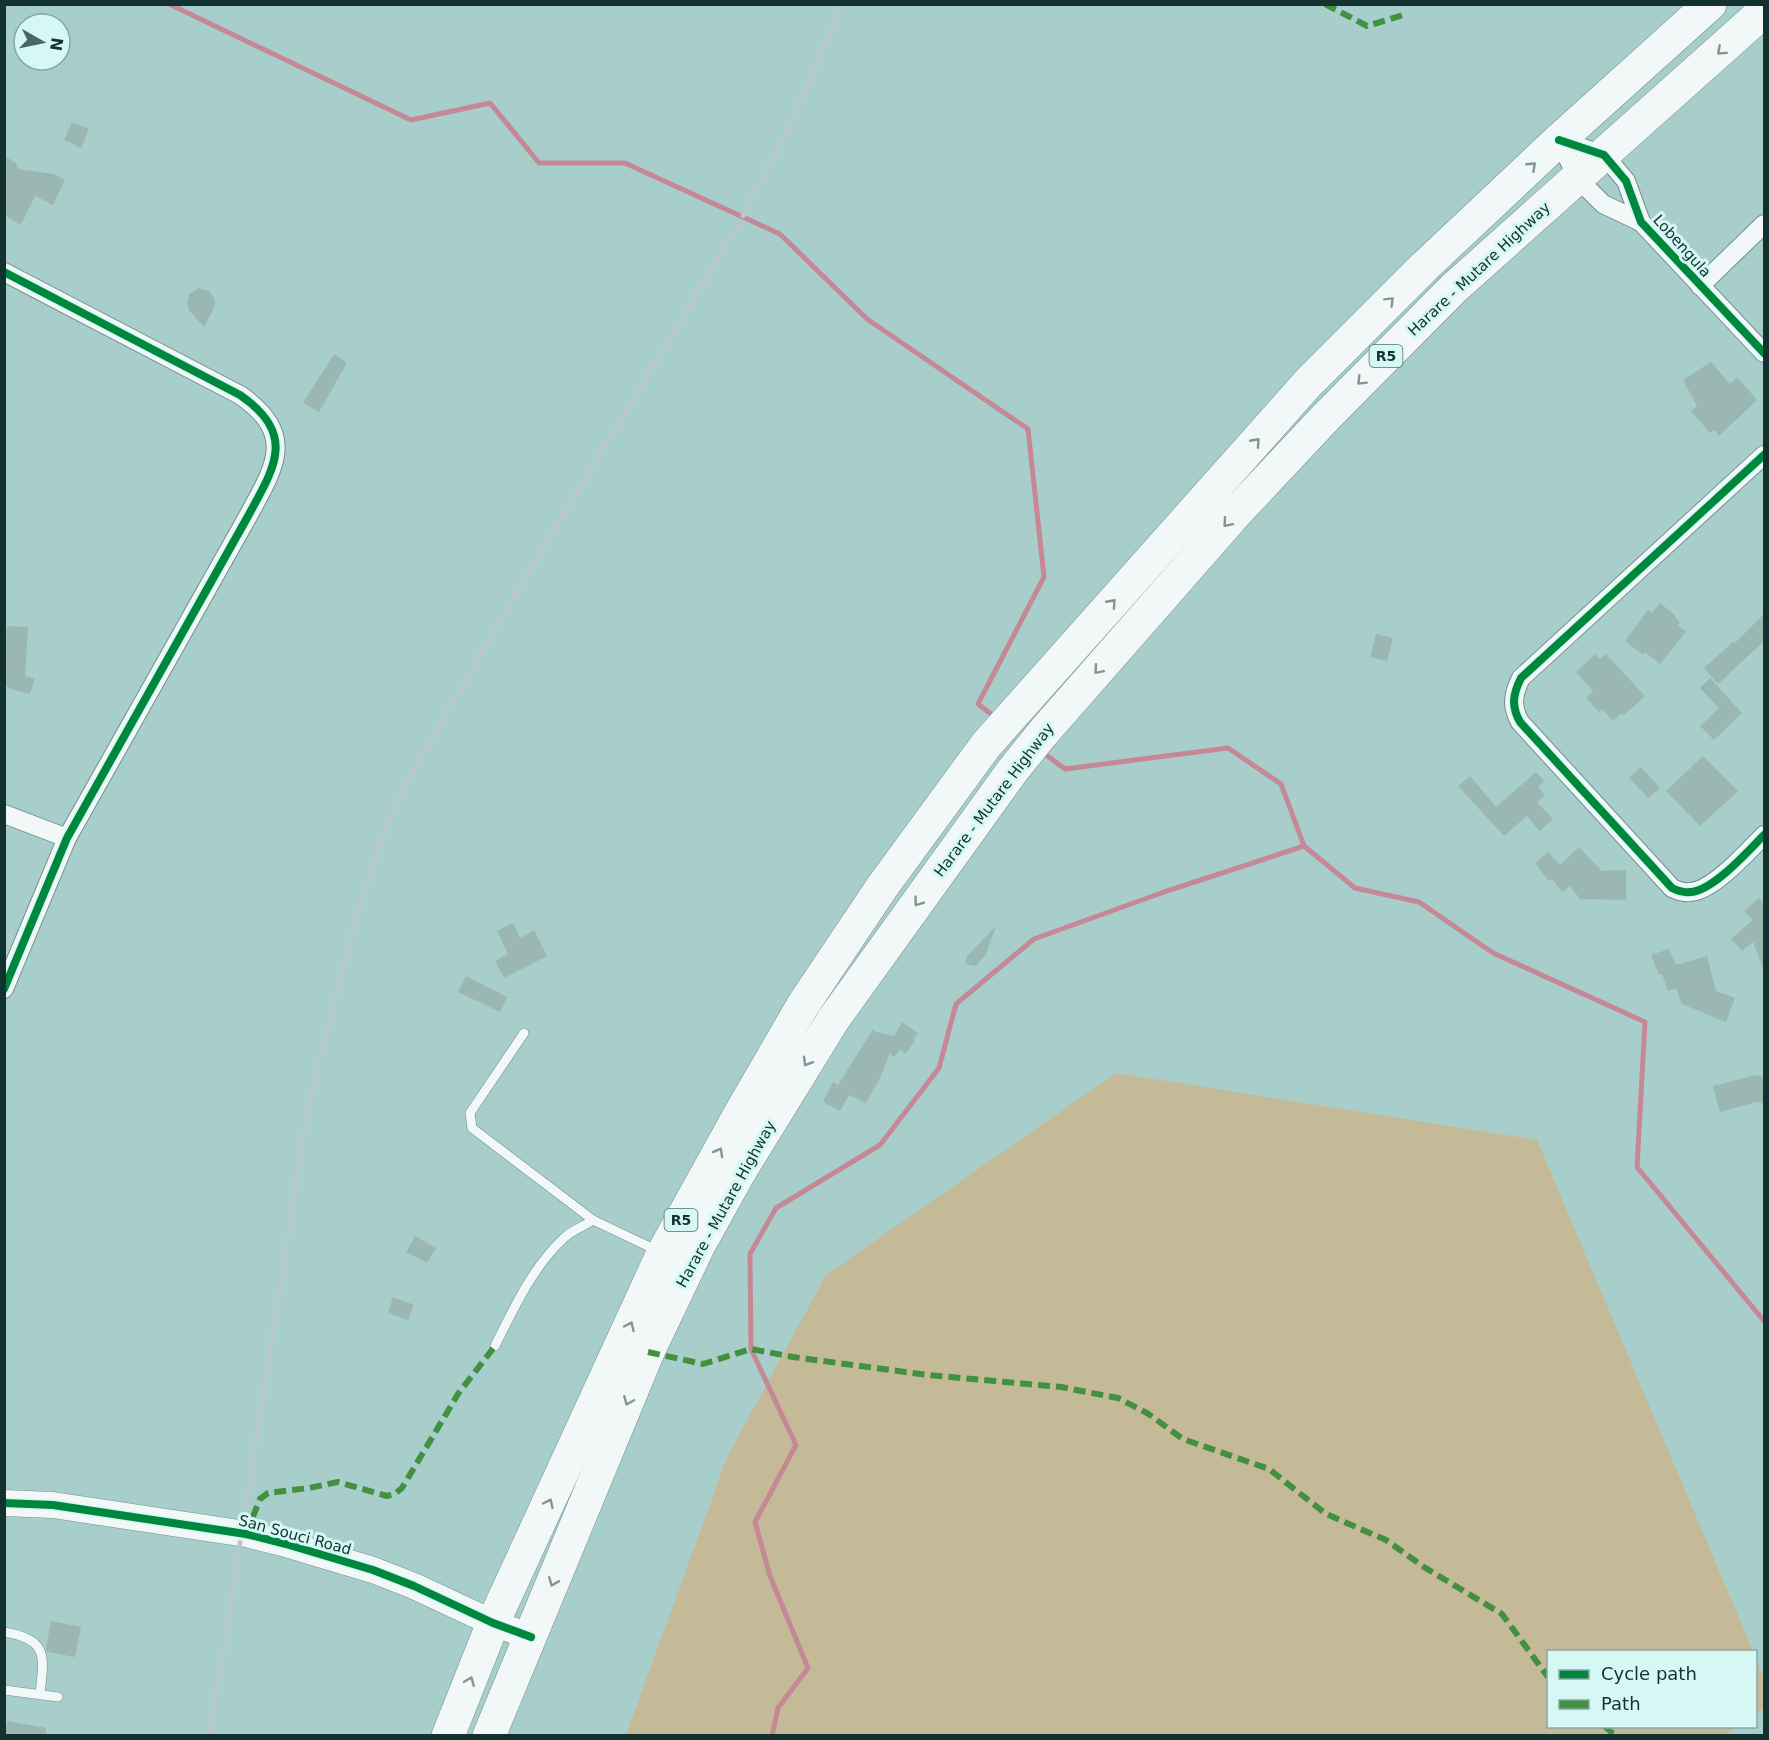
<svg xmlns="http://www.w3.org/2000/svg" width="1769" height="1740" font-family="'DejaVu Sans',sans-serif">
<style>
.green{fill:#c5ba97}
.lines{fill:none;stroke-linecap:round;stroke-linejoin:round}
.stream{stroke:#c58995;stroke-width:5}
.building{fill:#9ab7b2}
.lane-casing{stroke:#71908e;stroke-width:10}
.street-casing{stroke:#71908e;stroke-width:20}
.secondary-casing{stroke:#71908e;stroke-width:27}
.highway-casing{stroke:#71908e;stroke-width:34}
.lane{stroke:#f2f8f7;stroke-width:9}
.street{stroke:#f2f8f7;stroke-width:18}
.secondary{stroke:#f2f8f7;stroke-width:26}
.highway{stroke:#f2f8f7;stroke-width:33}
.rail{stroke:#bcc7c7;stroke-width:4.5;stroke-dasharray:9 4.5;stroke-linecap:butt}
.quiet{stroke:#439040;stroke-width:6;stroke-dasharray:12 6;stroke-linecap:butt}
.cycleway-casing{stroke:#d6f8f5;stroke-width:11}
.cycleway{stroke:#00873e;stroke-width:8}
.oneway{stroke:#829493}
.labels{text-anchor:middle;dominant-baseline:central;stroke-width:6;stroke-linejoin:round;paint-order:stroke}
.shield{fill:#d6f8f5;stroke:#4e6d6a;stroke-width:1.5}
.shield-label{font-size:14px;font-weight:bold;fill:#13312f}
.street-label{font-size:15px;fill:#13312f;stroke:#d6f8f5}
</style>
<rect width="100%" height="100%" fill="#a8cecc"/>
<g class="green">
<polygon points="1116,1073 1537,1140 1753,1651 1548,1652 1548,1726 1737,1727 1723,1736 626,1735 728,1455 826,1275"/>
<polygon points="1756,1658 1764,1679 1764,1708 1756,1714"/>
</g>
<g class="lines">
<g class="stream">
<polyline points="169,4 411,120 490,103 539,163 625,163 780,234 867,319 1028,429 1044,577 978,704 995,717"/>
<polyline points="1041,751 1065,769 1228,748 1281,784 1304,846 1355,888 1419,902 1493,953 1645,1022 1637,1167 1764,1321"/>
<polyline points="772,1736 778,1708 808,1668 770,1576 755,1522 796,1445 751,1349 750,1254 776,1208 880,1145 939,1068 956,1004 1034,939 1164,892 1304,846"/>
</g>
</g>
<g class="building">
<polygon points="72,122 89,129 81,148 64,140"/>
<polygon points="4,156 16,163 18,169 54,174 65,180 53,205 35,196 21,225 4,215"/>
<polygon points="199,288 209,291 215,300 215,306 204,327 189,310 187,304 189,294"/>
<polygon points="334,354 347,363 319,412 303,403"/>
<polygon points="1711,362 1730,384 1737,377 1757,400 1719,436 1715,430 1710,433 1691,411 1697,406 1683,380"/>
<polygon points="1660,603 1676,616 1675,617 1680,622 1678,625 1686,632 1660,664 1645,652 1643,655 1625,641 1648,610 1652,613"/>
<polygon points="1764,614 1764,641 1718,684 1704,668 1733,642 1735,643"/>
<polygon points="7,626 28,627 25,676 35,679 30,694 10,689 4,684"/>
<polygon points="1376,634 1393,638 1387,661 1370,657"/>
<polygon points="1595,654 1600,659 1606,654 1645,696 1624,715 1622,713 1613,721 1602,709 1599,712 1586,698 1593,691 1576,672"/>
<polygon points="1710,678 1742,713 1714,740 1700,726 1719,708 1700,688"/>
<polygon points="1703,756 1738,791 1700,826 1666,791"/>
<polygon points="1641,767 1660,788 1648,798 1629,778"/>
<polygon points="1536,772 1544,781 1538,787 1545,795 1537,802 1553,819 1540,831 1527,816 1504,836 1458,786 1470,776 1496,807"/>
<polygon points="1579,847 1602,871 1626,870 1626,900 1580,899 1570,886 1562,892 1552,879 1549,881 1535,863 1548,852 1560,865"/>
<polygon points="1759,898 1764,905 1764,968 1763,968 1753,942 1742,951 1731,939 1753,920 1744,911"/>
<polygon points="513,923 520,938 534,930 547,956 504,978 495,961 508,954 497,931"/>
<polygon points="996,926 986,954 976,966 965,964 967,956"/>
<polygon points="1669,949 1676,965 1707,956 1716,991 1735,998 1726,1022 1682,1004 1676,988 1668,991 1662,974 1659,975 1651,955"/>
<polygon points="466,976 507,997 500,1012 458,992"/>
<polygon points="902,1022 918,1033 913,1039 915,1040 906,1054 900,1050 894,1057 890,1053 880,1078 866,1103 849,1095 840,1111 823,1102 833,1082 838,1085 873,1029 876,1032 894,1036"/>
<polygon points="1756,1075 1764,1077 1764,1104 1757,1102 1720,1112 1713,1086"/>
<polygon points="415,1236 436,1248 427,1263 406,1252"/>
<polygon points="393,1297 414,1305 408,1320 388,1313"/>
<polygon points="51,1621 81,1627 75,1657 47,1652 46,1648"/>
<polygon points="7,1721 46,1728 46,1736 4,1736"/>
</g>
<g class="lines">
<defs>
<g id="lane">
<polyline points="524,1033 470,1113 472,1128 593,1220"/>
<path d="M495 1346C514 1308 533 1266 565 1237 573 1230 584 1226 593 1220L658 1251"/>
<path d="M4 1632C49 1639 44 1657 40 1694"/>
<polyline points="4,1690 58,1697"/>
</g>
<g id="street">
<polyline points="1559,140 1604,155 1626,181 1641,222 1764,353"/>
<polyline points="1559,140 1578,179 1603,204 1641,222"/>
<path d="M4 272 240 395C298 435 274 468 247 518L67 838 4 989"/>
<polyline points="1700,286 1764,224"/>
<path d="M1764 455 1521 678C1513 694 1511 706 1520 722L1672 888C1678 891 1684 893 1690 892 1713 891 1748 851 1764 835"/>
<polyline points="4,814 67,838"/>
</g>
<polyline id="secondary" points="4,1503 53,1505 246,1534 286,1544 373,1570 414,1586 493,1623 531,1637"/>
<g id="highway">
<polyline points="448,1736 493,1623 663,1253 741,1112 803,1005 882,887 986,745 1308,383 1424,267 1559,140 1710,4"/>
<polyline points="489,1736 648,1352 699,1245 739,1173 833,1020 1013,770 1042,734 1234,515 1326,417 1454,288 1764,11"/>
</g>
</defs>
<use href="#lane" class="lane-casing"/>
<use href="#street" class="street-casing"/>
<use href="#secondary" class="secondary-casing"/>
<use href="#highway" class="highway-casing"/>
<use href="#lane" class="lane"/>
<use href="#street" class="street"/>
<use href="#secondary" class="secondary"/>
<use href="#highway" class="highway"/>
<polyline class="rail" points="210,1736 307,1112 357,914 396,801 521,585 736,229 792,122 842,4"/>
<g class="quiet">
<polyline points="1325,4 1367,26 1403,15"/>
<polyline points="648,1352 703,1364 751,1349 793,1357 928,1375 1061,1387 1118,1398 1147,1413 1183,1439 1269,1469 1326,1514 1386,1540 1424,1567 1502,1614 1548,1677"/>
<polyline points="246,1534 260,1499 268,1493 309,1488 338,1482 387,1496 395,1494 402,1488 458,1394 495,1346"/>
<polyline points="1604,1726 1616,1736"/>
</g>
<defs>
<g id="cycleway">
<polyline points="1559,140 1604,155 1626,181 1641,222 1764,353"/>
<path d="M4 272 240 395C298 435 274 468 247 518L67 838 4 989"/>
<path d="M1764 455 1521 678C1513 694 1511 706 1520 722L1672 888C1678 891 1684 893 1690 892 1713 891 1748 851 1764 835"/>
<polyline points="4,1503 53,1505 246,1534 286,1544 373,1570 414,1586 493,1623 531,1637"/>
</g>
</defs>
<use href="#cycleway" class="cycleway-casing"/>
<use href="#cycleway" class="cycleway"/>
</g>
<defs><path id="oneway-chevron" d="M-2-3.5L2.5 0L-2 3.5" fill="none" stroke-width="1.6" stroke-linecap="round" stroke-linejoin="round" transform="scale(1.5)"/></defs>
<g class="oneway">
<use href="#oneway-chevron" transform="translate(1721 51) rotate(138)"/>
<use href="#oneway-chevron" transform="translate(1532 166) rotate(-43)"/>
<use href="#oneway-chevron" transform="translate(1390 301) rotate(-45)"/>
<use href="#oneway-chevron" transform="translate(1361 381) rotate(135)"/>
<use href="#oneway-chevron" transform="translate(1256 442) rotate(-48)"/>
<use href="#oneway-chevron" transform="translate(1227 523) rotate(131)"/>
<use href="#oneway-chevron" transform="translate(1112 603) rotate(-48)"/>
<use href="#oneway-chevron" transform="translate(1098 670) rotate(131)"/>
<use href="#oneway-chevron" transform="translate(918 902) rotate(126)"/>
<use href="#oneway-chevron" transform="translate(807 1062) rotate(121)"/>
<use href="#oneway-chevron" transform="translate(719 1152) rotate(-61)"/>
<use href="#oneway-chevron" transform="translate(630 1326) rotate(-65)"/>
<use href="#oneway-chevron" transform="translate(628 1401) rotate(112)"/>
<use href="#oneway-chevron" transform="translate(549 1503) rotate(-65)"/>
<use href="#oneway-chevron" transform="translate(553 1582) rotate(112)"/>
<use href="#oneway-chevron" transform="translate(470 1681) rotate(-68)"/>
</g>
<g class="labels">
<g class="shield">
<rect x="1369.5" y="345" width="33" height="22" rx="4.5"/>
<rect x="664.5" y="1209" width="33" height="22" rx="4.5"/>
</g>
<g class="shield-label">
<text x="1386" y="356">R5</text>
<text x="681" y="1220">R5</text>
</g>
<g class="street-label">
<text transform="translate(1682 246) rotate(48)">Lobengula</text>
<text transform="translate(1479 269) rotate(-43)">Harare - Mutare Highway</text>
<text transform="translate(994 800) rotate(-53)">Harare - Mutare Highway</text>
<text transform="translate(726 1204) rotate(-61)">Harare - Mutare Highway</text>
<text transform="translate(295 1535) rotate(15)">San Souci Road</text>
</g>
</g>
<rect width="1769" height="1740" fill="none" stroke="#13312f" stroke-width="12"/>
<rect x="1547" y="1650" width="210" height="78" fill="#d6f8f5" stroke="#88a8a6" stroke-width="1.5"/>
<rect x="1559" y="1670" width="30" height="9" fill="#00873e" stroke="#88a8a6" stroke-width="1.5"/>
<text x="1601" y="1680" font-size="18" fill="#13312f">Cycle path</text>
<rect x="1559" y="1700" width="30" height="9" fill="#439040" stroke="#88a8a6" stroke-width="1.5"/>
<text x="1601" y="1710" font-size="18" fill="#13312f">Path</text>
<g transform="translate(42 42) rotate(99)"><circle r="28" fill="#d6f8f5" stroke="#88a8a6" stroke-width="1.5"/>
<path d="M0-4.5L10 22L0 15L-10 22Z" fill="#476866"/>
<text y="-9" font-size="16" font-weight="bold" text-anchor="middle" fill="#13312f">N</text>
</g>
</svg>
